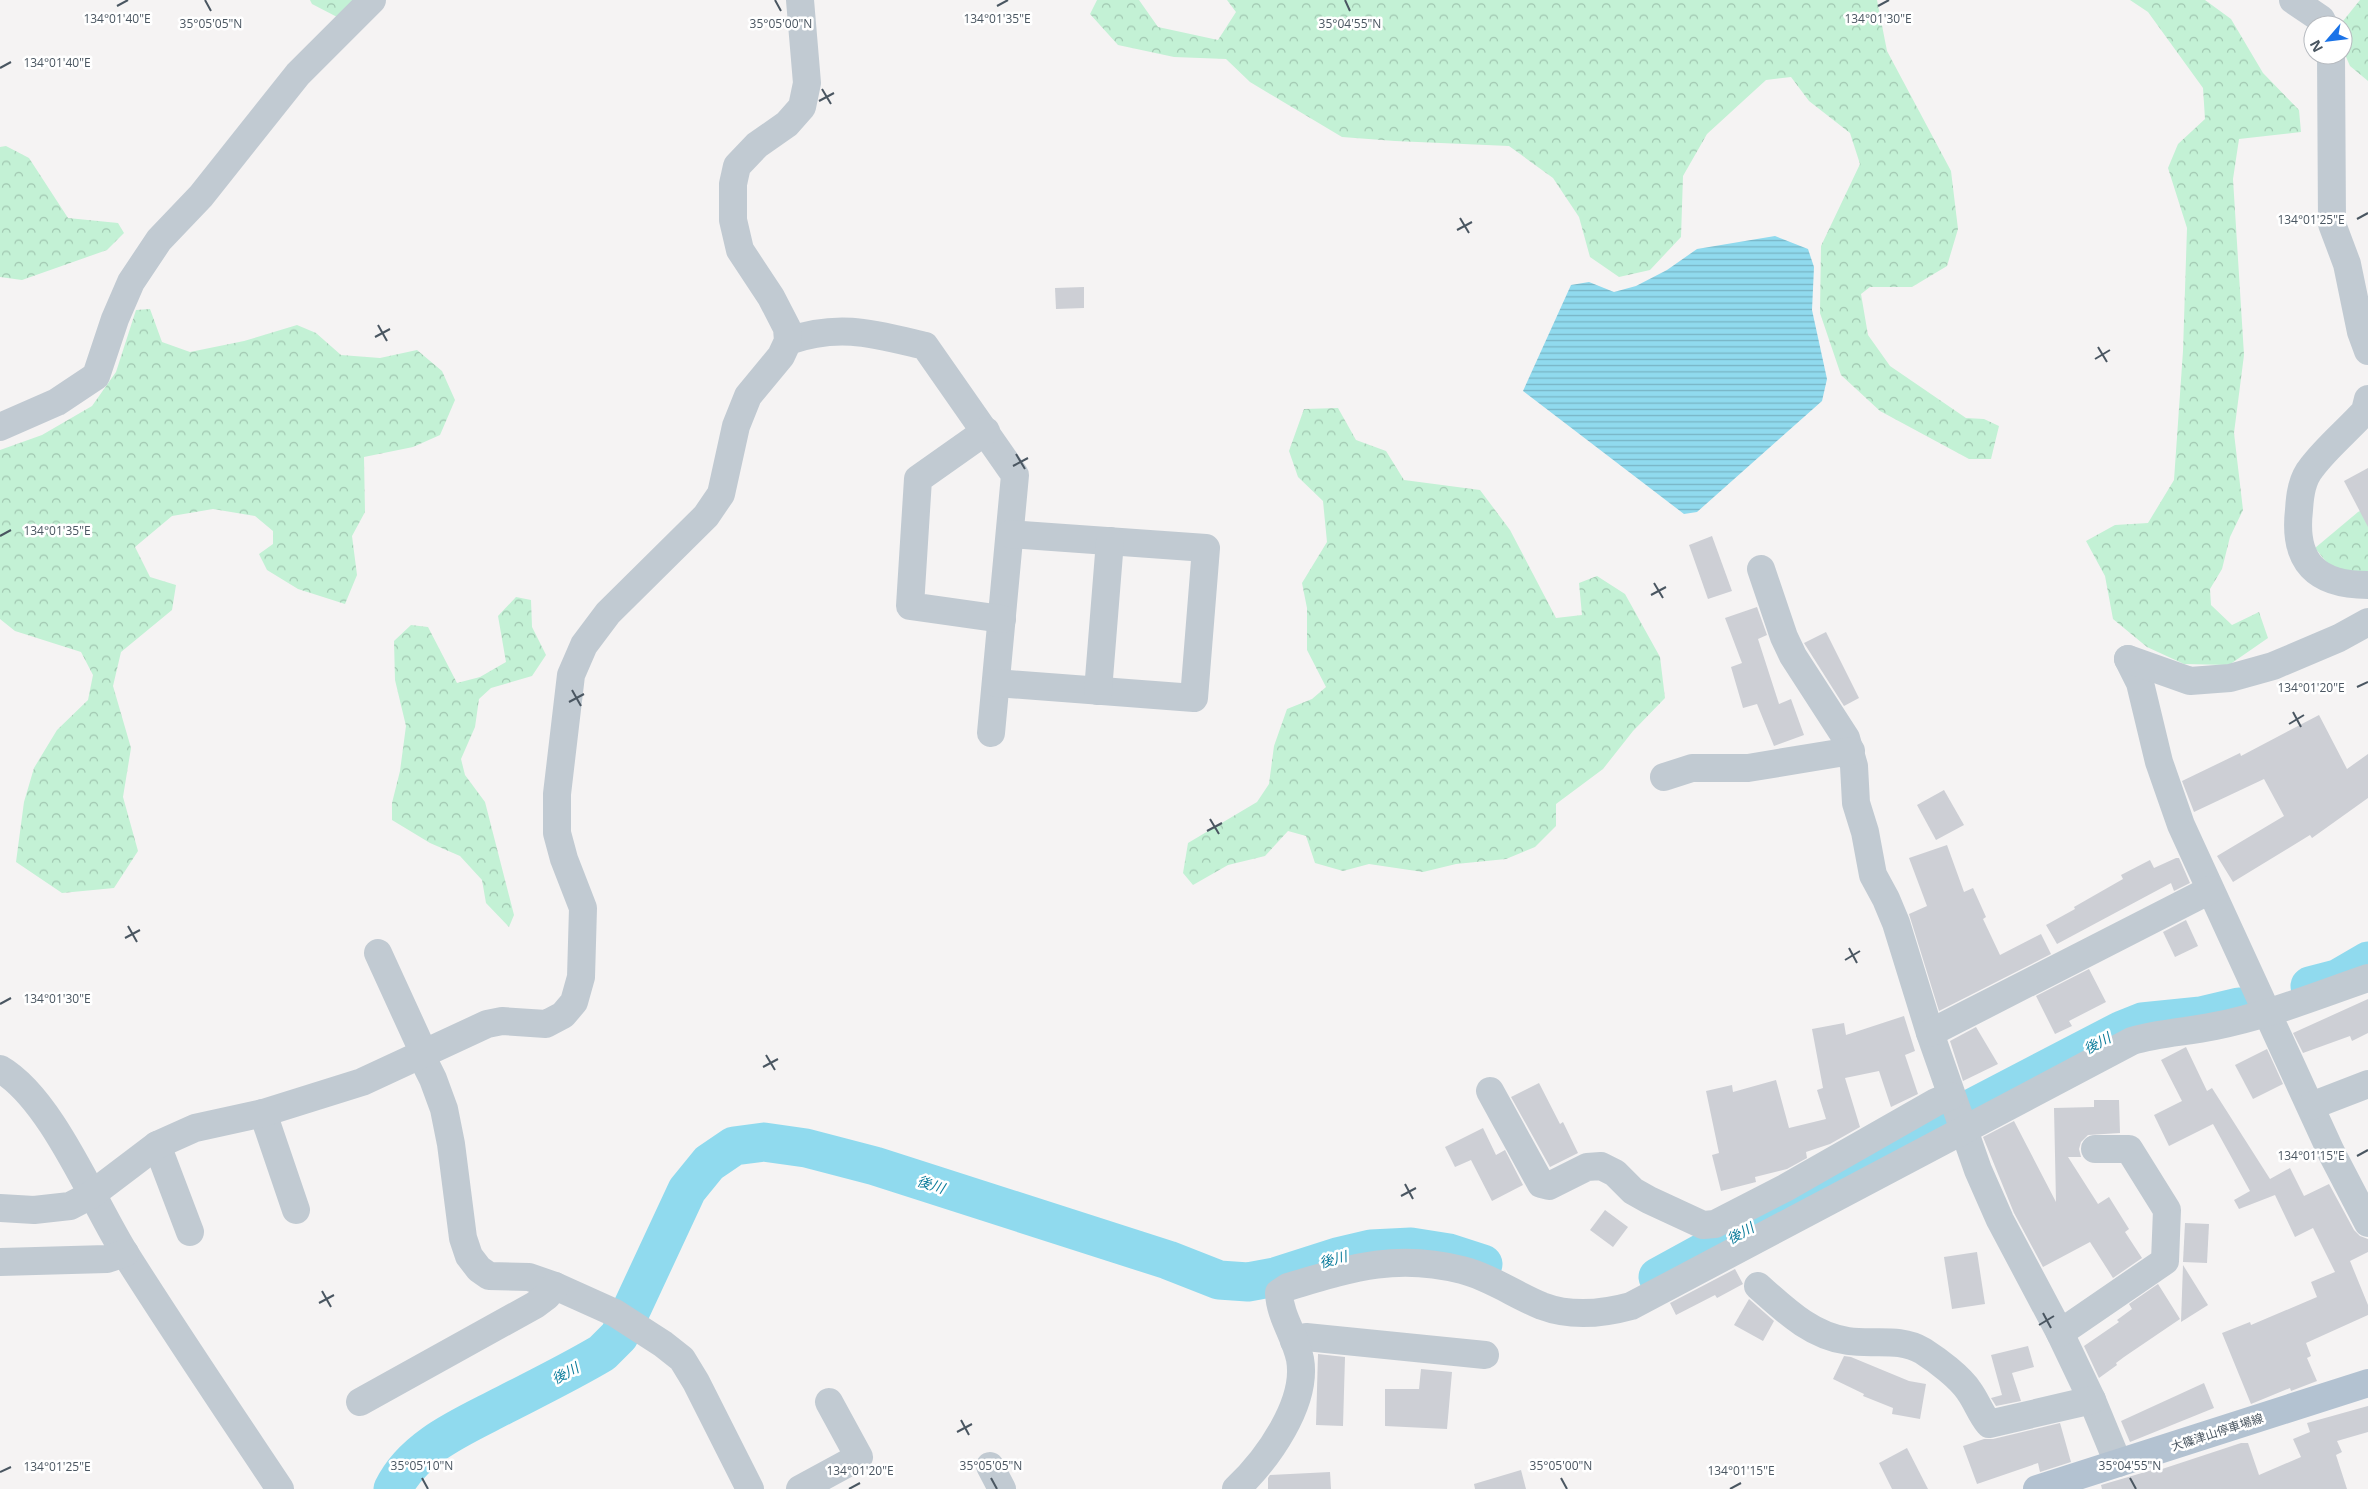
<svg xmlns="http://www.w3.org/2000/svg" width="2368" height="1489" font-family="'Open Sans','Noto Sans JP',sans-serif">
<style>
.forest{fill:url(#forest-crowns)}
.water{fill:url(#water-rules)}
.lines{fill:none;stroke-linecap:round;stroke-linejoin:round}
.river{stroke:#90daee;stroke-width:39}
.building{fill:#cdcfd5}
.minor{stroke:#c1cad2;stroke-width:28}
.major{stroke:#b3c2d1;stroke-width:28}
.ticks{fill:none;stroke:#4a5661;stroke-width:2}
.labels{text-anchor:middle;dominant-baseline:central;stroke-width:5;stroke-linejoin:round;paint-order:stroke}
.street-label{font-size:12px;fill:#4a5661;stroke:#fff}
.water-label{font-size:14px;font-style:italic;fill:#0c7c9b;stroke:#fff}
.ticks-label{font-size:12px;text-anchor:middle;fill:#4a5661;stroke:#fff;stroke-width:5;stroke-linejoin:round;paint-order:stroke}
</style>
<defs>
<pattern id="forest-crowns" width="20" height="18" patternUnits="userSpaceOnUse" patternTransform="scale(1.25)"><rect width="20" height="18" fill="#c3f1d5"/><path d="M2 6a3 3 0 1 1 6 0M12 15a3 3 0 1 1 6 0" fill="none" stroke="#a0c6b0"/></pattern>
<pattern id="water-rules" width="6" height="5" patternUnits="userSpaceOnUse" patternTransform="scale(1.25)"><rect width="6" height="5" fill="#90daee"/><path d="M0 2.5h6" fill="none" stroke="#78b4c4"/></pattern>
</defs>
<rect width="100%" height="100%" fill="#f5f3f3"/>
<g class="forest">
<polygon points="310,0 360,0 339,18 312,4"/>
<polygon points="1097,0 1139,0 1158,27 1218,40 1236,12 1227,0 1877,0 1887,51 1951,171 1958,229 1947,266 1912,287 1870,287 1861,294 1868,335 1890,366 1966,418 1984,419 1999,426 1991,459 1969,459 1880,411 1841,375 1820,313 1821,246 1860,164 1850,133 1809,101 1791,77 1766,80 1707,134 1683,176 1681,237 1650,270 1619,277 1590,257 1579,217 1553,178 1509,146 1395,141 1342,137 1250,82 1226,59 1174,57 1118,45 1090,14"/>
<polygon points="2130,0 2205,0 2231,19 2263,73 2299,110 2301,132 2239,139 2233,179 2244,355 2234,433 2243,510 2230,537 2222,569 2210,589 2211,605 2232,625 2259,612 2268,638 2229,665 2184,664 2147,647 2113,619 2105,576 2086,541 2115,525 2148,523 2174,480 2183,351 2187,228 2168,168 2178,144 2205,119 2203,88 2148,12"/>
<polygon points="2360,0 2368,0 2368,81 2350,66 2343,50 2343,21"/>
<polygon points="6,146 29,158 68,218 118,223 124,233 107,250 22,280 0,277 0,147"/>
<polygon points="150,309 162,342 190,352 244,341 297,325 316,333 341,355 380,358 417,350 442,371 455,400 440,435 413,447 364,457 365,512 352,536 357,575 345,604 298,589 267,570 259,554 273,544 273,531 255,516 213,509 172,516 135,547 150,577 176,585 172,610 121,652 113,686 131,748 123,797 138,851 114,888 62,893 16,862 24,802 34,768 57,730 88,700 93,675 81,652 15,631 0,619 0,450 42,435 92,406 116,372 136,310"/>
<polygon points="1338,408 1356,440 1386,451 1404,480 1480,490 1510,530 1556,618 1582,615 1579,583 1597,576 1625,594 1660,657 1665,698 1633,731 1603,769 1556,804 1556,826 1535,847 1506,859 1456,864 1423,872 1369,864 1343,871 1315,863 1306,836 1288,831 1265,856 1228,865 1193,885 1183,873 1188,843 1257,802 1269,784 1274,746 1287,709 1312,699 1326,687 1307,650 1307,608 1302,583 1327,542 1323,501 1298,477 1289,451 1304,409"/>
<polygon points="2368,507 2368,577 2336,574 2315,548 2358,512"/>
<polygon points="516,597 531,600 532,627 546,655 532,676 491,688 479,699 475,727 461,759 465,775 485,802 514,915 509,927 486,903 482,880 460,856 430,843 392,820 392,803 400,771 406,726 395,680 394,641 411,625 428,627 457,683 480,677 506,662 498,616"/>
</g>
<polygon class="water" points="1775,236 1808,249 1814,267 1812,310 1827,379 1822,401 1697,512 1684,514 1523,391 1571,285 1589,282 1614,292 1636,286 1667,270 1697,249"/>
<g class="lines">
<g class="river">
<polyline points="2310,986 2337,979 2368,961"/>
<polyline points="1658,1277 1855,1169 2122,1030 2142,1022 2201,1016 2239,1007"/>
<path d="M393 1489C414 1446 464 1426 504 1405 537 1388 570 1372 602 1353L619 1336 687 1190 709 1163 734 1146 764 1142 806 1148 875 1166 1168 1260 1219 1280 1248 1282 1275 1277 1337 1257 1371 1249 1411 1247 1449 1253 1483 1264"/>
</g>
</g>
<g class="building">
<polygon points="1084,287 1084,308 1056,309 1055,288"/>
<polygon points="2368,468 2368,527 2344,481"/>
<polygon points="1712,536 1732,591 1708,599 1689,545"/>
<polygon points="1757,607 1767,635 1758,639 1779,704 1791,699 1804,735 1774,746 1757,704 1743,708 1731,667 1742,663 1725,618"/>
<polygon points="1826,632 1859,698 1844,706 1804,643"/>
<polygon points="2319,715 2347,769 2368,754 2368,798 2312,838 2310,835 2233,882 2217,856 2284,816 2264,779 2194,812 2182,781 2240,753 2241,756"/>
<polygon points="1944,790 1964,825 1936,840 1917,805"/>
<polygon points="1947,845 1964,892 1973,888 1986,917 1983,919 2000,955 2041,934 2051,954 1939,1011 1909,914 1927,906 1909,858"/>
<polygon points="2176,858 2179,858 2190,883 2174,891 2171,883 2057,944 2046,925 2075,909 2074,907 2123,879 2121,875 2150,860 2154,868"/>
<polygon points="2186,920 2198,946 2175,957 2163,932"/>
<polygon points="2089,969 2106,1002 2069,1021 2072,1026 2055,1034 2036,996"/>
<polygon points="2368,999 2368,1033 2352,1041 2350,1036 2303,1053 2293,1033"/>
<polygon points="1904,1016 1915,1051 1905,1055 1918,1094 1891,1107 1879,1071 1845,1078 1860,1127 1830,1144 1806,1152 1807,1158 1787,1169 1755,1177 1756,1182 1721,1191 1712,1155 1719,1153 1706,1091 1732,1085 1733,1092 1776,1080 1789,1128 1826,1119 1817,1090 1823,1088 1812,1029 1844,1023 1846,1035"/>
<polygon points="1976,1027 1998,1064 1963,1081 1950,1041"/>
<polygon points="2186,1047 2207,1091 2212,1088 2270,1179 2290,1168 2304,1196 2329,1184 2354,1230 2360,1236 2368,1239 2368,1252 2350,1261 2368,1305 2368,1315 2306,1343 2311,1356 2307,1358 2317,1381 2291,1391 2290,1388 2251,1404 2222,1333 2250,1322 2251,1325 2317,1297 2311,1282 2335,1272 2313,1228 2295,1237 2275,1195 2239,1209 2234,1200 2250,1191 2213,1124 2169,1146 2154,1115 2182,1101 2161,1060"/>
<polygon points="2267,1049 2283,1084 2253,1099 2235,1065"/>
<polygon points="1539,1083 1560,1124 1563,1122 1578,1153 1550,1167 1511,1097"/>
<polygon points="2094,1100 2119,1100 2120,1133 2088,1135 2081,1142 2079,1149 2081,1157 2068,1157 2098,1204 2109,1197 2129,1229 2125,1232 2142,1258 2113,1278 2090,1242 2043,1267 2014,1213 1983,1137 2014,1121 2056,1202 2054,1108 2094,1107"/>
<polygon points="1483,1128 1496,1155 1505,1150 1523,1185 1492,1201 1471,1160 1455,1167 1445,1147"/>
<polygon points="1605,1210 1628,1227 1613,1247 1590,1230"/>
<polygon points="2185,1223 2209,1224 2207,1263 2183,1262"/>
<polygon points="1977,1252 1985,1304 1952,1309 1944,1257"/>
<polygon points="2183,1265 2208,1305 2181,1322"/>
<polygon points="1735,1269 1743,1284 1717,1298 1715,1295 1676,1315 1670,1303"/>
<polygon points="2158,1284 2180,1319 2124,1357 2116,1363 2117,1365 2099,1378 2084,1346 2119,1322 2117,1320 2132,1309 2129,1304"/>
<polygon points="1749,1299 1774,1321 1763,1341 1734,1325"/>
<polygon points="2028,1346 2034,1367 2012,1373 2021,1401 1996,1406 1991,1398 2002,1395 1991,1355"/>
<polygon points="1318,1354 1345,1357 1343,1426 1316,1425"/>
<polygon points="1844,1356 1851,1357 1909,1381 1926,1384 1920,1419 1892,1414 1893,1408 1863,1396 1864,1394 1833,1379"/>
<polygon points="1421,1369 1452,1372 1447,1429 1385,1426 1385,1389 1419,1389"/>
<polygon points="2204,1383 2214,1408 2130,1442 2121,1421"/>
<polygon points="2368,1406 2368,1432 2337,1441 2342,1452 2336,1455 2347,1489 2102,1489 2101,1485 2152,1470 2153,1472 2241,1443 2248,1443 2259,1475 2301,1457 2293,1439 2310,1432 2307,1423"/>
<polygon points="2060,1423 2071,1462 2040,1472 2038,1463 1977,1484 1963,1446 1984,1439 1993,1439"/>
<polygon points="1907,1448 1928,1489 1892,1489 1879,1463"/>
<polygon points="1521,1470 1526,1489 1475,1489 1474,1484"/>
<polygon points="1330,1472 1331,1489 1268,1489 1268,1478 1270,1475"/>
</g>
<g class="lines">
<g class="minor">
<polyline points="2293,0 2321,19 2324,25"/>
<polyline points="2331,55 2332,224 2347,264 2361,332 2368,351"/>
<path d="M788 341C840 323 874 334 925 346L1015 475 991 733"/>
<path d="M2368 399 2365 411C2348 430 2327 447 2312 467 2302 479 2300 494 2299 510 2293 562 2316 585 2368 585"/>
<polyline points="0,427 57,402 96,376 115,319 131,282 159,240 201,196 298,74 372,0"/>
<polyline points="986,431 918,479 910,606 1002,619"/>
<polyline points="1761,569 1784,637 1793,656 1846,738 1854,766 1856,803 1865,832 1873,875 1886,899 1896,923 1930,1033 1978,1170 2000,1220 2060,1333 2092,1400 2118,1463"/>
<polyline points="2128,659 2140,683 2159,762 2181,825 2331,1152 2368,1223"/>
<polyline points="2128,659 2190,681 2230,678 2273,666 2339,638 2368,622"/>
<polyline points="996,683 1194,698 1206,548 1010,534"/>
<polyline points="1098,691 1110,541"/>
<polyline points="1664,777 1692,768 1748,768 1851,751"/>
<polyline points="378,953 421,1047 421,1055 433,1079 444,1109 451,1144 463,1238 469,1256 479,1269 489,1276 529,1277 555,1286 615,1313 663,1344 682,1359 696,1382 750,1489"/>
<polyline points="1930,1033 2210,890"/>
<path d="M0 1069C52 1099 93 1203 126 1255 176 1334 228 1411 280 1489"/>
<polyline points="1490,1091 1541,1184 1549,1186 1587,1167 1601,1166 1615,1173 1633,1191 1649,1200 1703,1225 1715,1224 1785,1188 1936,1102 1951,1096"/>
<polyline points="2311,1106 2368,1084"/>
<polyline points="263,1113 296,1210"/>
<polyline points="157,1145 190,1232"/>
<polyline points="0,1208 34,1210 70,1206 91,1195 157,1145 195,1128 263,1113 362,1082 487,1024 502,1021 546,1024 563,1015 574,1002 581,977 583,908 564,859 557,833 557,794 571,675 584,645 608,613 706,516 721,494 736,426 748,396 781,356 788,341 787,328 771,297 740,250 733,220 733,184 737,166 757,145 787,124 802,107 807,83 800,0"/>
<polyline points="0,1262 107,1259 125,1253"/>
<path d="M1758 1286C1784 1309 1811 1336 1848 1341 1874 1345 1899 1337 1923 1351 1937 1360 1960 1377 1969 1391 1977 1402 1980 1413 1989 1424L2092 1400"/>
<polyline points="2060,1333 2165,1261 2167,1210 2129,1149 2095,1149"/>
<polyline points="1294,1341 1306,1337 1485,1355"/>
<polyline points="360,1402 535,1305 547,1296 555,1286"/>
<polyline points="990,1466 1002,1489"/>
<polyline points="800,1489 859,1457 829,1402"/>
<path d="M1236 1489C1267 1460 1308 1403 1300 1359 1295 1335 1280 1317 1279 1293L1288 1287C1351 1268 1396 1253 1462 1270 1490 1277 1515 1295 1542 1306 1571 1317 1602 1314 1631 1306L2132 1041C2159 1033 2187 1032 2215 1026 2267 1016 2318 995 2368 978"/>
</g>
<polyline class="major" points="2037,1489 2368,1383"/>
</g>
<path class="ticks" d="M205 0 211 11M775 0 781 11M1345 0 1350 11M117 6 128 0M997 6 1008 0M1878 6 1889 0M0 68 11 62M822 89 831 104M819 101 834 93M1460 218 1469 233M2357 219 2368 213M1457 230 1472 222M378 325 387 341M375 337 390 329M2098 347 2107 362M2095 359 2110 350M1016 454 1025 469M1013 466 1028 458M0 536 11 530M1654 583 1663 598M1651 595 1666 587M2357 687 2368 682M572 690 581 706M569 702 584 694M2293 712 2301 727M2289 724 2304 715M1210 819 1219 834M1207 831 1222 823M128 926 137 942M125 938 140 930M1849 948 1857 963M1845 960 1860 951M0 1004 11 998M766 1055 775 1070M763 1067 778 1059M2357 1156 2368 1150M1405 1184 1413 1199M1401 1196 1416 1188M322 1291 331 1307M319 1303 334 1295M2043 1313 2051 1328M2039 1325 2054 1316M961 1420 969 1435M957 1432 972 1424M0 1472 11 1467M422 1478 428 1489M991 1478 997 1489M1561 1478 1567 1489M2130 1478 2136 1489M849 1489 860 1483M1730 1489 1741 1483"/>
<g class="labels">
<g class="street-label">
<text transform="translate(2217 1432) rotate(-18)">大篠津山停車場線</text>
</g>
<g class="water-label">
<text transform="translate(2097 1043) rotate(-28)">後川</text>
<text transform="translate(931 1184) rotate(18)">後川</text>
<text transform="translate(1740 1233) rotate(-29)">後川</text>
<text transform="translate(1333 1259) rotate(-15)">後川</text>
<text transform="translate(565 1373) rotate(-28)">後川</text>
</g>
</g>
<g class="ticks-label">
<text x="1878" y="23">134°01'30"E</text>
<text x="117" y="23">134°01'40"E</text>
<text x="997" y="23">134°01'35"E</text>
<text x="211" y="28">35°05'05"N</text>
<text x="781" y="28">35°05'00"N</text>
<text x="1350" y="28">35°04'55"N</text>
<text x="57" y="67">134°01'40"E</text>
<text x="2311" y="224">134°01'25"E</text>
<text x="57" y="535">134°01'35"E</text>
<text x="2311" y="692">134°01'20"E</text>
<text x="57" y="1003">134°01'30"E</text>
<text x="2311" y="1160">134°01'15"E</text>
<text x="422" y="1470">35°05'10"N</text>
<text x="991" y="1470">35°05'05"N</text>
<text x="1561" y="1470">35°05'00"N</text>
<text x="2130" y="1470">35°04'55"N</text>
<text x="57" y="1471">134°01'25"E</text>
<text x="860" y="1475">134°01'20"E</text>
<text x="1741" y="1475">134°01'15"E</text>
</g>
<g transform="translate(2328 40) rotate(242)"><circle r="24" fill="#ffffff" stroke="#b7bbc0"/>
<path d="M0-4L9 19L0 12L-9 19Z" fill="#1a73e8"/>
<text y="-8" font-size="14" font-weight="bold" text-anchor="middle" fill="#4a5661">N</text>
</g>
</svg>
